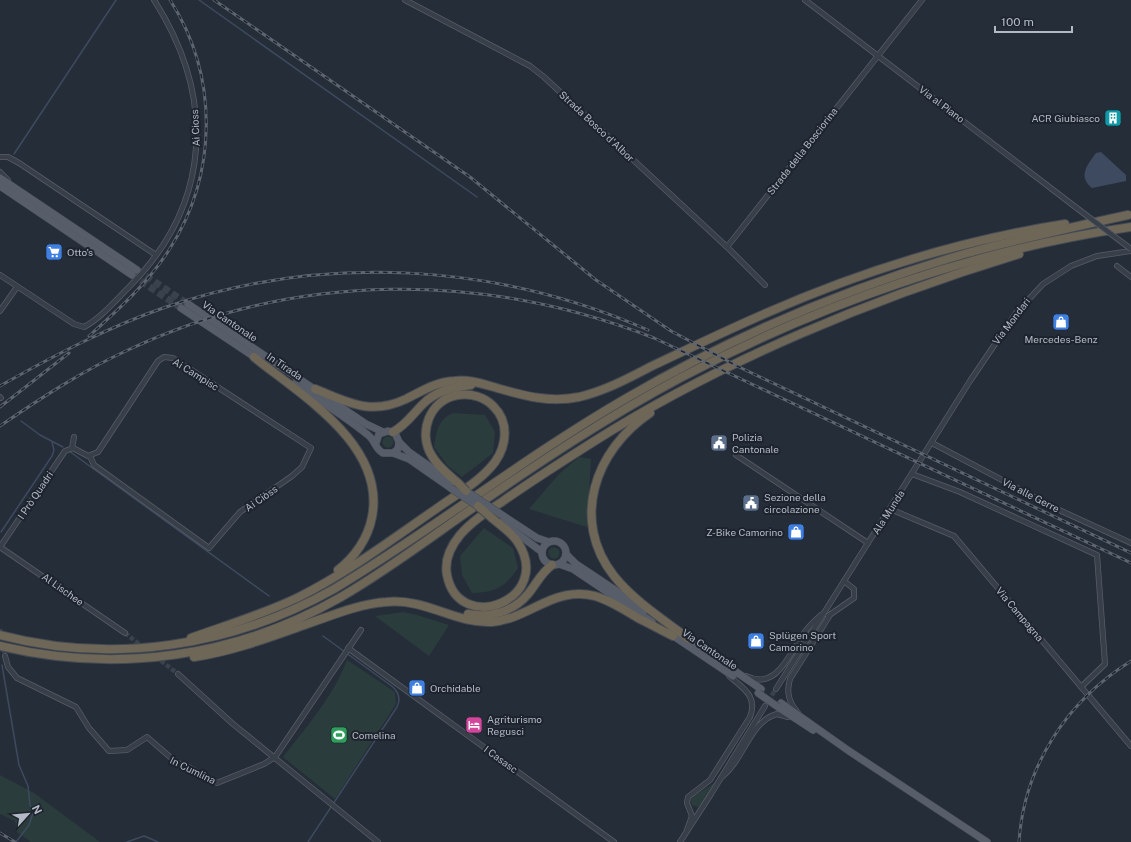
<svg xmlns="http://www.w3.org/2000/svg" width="1131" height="842" font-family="'Public Sans',sans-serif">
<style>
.green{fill:#2b3c3d}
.water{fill:#3d4a5f}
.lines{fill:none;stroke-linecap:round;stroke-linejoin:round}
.stream{stroke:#3d4a5f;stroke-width:1.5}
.street-tunnel{stroke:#3a424d;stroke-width:4.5;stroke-dasharray:4.5 2;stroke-linecap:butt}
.primary-tunnel{stroke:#3a424d;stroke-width:7;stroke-dasharray:7 3.5;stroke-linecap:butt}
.street-casing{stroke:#575d67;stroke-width:6}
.primary-casing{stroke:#424852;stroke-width:8}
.highway-casing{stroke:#444a54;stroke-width:10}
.street{stroke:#393f49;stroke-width:4.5}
.primary{stroke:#575e69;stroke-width:7}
.highway{stroke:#6e6657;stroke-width:8}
.rail-casing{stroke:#5d6571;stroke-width:3}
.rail{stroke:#1e242e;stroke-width:1.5;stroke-dasharray:4.5;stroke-linecap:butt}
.street-bridge-casing{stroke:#575d67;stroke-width:6;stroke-linecap:butt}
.primary-bridge-casing{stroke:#424852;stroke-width:8;stroke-linecap:butt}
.highway-bridge-casing{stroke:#444a54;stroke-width:10;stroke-linecap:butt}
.street-bridge{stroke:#393f49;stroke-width:4.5}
.primary-bridge{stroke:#575e69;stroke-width:7}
.highway-bridge{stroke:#6e6657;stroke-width:8}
.labels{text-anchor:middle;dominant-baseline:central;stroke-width:4;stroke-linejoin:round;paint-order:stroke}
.street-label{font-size:10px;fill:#b4bac5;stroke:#1e242e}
.poi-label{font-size:10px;fill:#b4bac5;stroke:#1e242e;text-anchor:start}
</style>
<rect width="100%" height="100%" fill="#252d38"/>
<g class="green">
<path d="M453 413 485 415 495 432 493 453 462 477 448 466 434 447C436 433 438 419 453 413Z"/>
<circle cx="388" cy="442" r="5.5"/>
<polygon points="579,457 591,459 587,527 529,509 559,474"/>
<path d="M484 528 513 548 518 568C505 587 496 592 472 593L462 575 460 556Z"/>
<circle cx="554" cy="553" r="5.5"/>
<polygon points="403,612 417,615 449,625 429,656 375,616"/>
<path d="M347 660 395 692 396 704 335 799 283 757C307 726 333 697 347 660Z"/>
<polygon points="0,775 34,793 100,842 31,842 17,832 15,821 0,814"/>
<polygon points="716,782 702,804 698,807 692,805 691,801 692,797"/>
</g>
<path class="water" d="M1101 152 1126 175V181L1092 188C1077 176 1088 164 1096 153Z"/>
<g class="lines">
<g class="stream">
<polyline points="199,0 477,197"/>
<polyline points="14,154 116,0"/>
<polyline points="21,421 40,435 63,447"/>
<polyline points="69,451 269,596"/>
<polyline points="1,532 52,456 54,450 52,442"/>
<polyline points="2,665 19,765 28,786 30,805 33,813 29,825 16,842"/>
<polyline points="127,842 144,836 158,842"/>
<path d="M308 842 397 707C401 699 399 693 393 687L323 636"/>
</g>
<g class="street-tunnel">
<polyline points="0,629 5,656"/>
<polyline points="125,633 178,674"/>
<polyline points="768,701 776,689"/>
</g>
<g class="primary-tunnel">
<polyline points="137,270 188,304"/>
<polyline points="132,275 181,308"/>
</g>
<defs>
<g id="street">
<polyline points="405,0 530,66 544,77 727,247 765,285"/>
<polyline points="805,0 1078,209"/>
<polyline points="0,157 8,157 19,163 156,255"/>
<polyline points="0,172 8,180"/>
<polyline points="727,247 922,0"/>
<polyline points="1117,266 1131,277"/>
<path d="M0 275 74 324 84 327C101 318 116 300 130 286 212 203 216 97 154 0"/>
<polyline points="0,311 17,287"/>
<polyline points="0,397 1,398"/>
<polyline points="932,443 1057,509 1131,543"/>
<polyline points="72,448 74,437"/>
<polyline points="736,455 868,543"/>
<polyline points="912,474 960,492 1097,555 1105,664 1081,687"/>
<polyline points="890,509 954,536 1131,746"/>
<polyline points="0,547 65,451 73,448 88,456 98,452 158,361 164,357 173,358 311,448 302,467 292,476 240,512 209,548 94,465 90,456"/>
<polyline points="0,547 125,633"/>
<polyline points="828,616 854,598 854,589 844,581"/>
<polyline points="348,648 614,842"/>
<polyline points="5,656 8,667 17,678 76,707 89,728 109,751 127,750 147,737 177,763 185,765 217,783 264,764 275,757 361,630"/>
<polyline points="178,674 233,724 378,842"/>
<path d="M746 676C776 691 789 655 802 636 807 628 814 621 821 615"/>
<polyline points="776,689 970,381 1016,313 1043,284 1071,266 1097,256 1131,251"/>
<path d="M798 713C789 702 786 693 790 679L830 615"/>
<path d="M723 776C744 759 750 721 777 714L788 717"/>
<path d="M687 830 692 816 687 803 688 797 710 780 750 717C758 696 743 688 729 676"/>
<polyline points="680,842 711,794 765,706"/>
</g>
<g id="primary">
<polyline points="0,178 137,270"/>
<polyline points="0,186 132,275"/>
<polyline points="188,304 366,424 383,432"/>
<polyline points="181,308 259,360"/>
<path d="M294 384C319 400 345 416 368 435 375 440 375 449 383 453H393L398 449 399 442 395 433 388 431 379 434 376 443"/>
<polyline points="399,442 409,452 452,482"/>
<polyline points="393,453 409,459 452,489"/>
<polyline points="499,513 537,538 549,542"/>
<polyline points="502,522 542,552"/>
<circle cx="554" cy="553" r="12"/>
<polyline points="566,554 576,564 645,610"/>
<polyline points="559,564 573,569 652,622"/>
<polyline points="669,633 733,676"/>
<polyline points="684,636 761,689"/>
<polyline points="781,703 849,751 987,842"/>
<polyline points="778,707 813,730"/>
</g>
<g id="highway">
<path d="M254 357C302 396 386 445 372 517 368 538 355 557 338 570"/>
<path d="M315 389C348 402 370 416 406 399 422 391 436 382 454 381 469 379 483 384 497 388 525 396 550 403 579 397 605 391 629 378 652 366 686 350 719 334 753 319 853 274 956 241 1065 224"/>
<path d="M650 413C595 450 570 520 614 576 634 601 664 620 689 639"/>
<path d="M393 432C406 425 412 415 423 404 436 391 453 387 471 385"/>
<path d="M492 518C500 525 511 532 517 541 556 599 459 637 447 575 444 560 451 546 460 535 472 521 488 511 503 501 533 480 563 461 593 442 721 361 874 298 1019 254"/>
<path d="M468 614C490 618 513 612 528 594 537 583 541 573 552 565"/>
<path d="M0 635C114 665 233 646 334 589 434 529 525 457 625 399 731 337 845 289 964 254 1018 239 1073 227 1128 215"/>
<path d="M191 638C227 625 264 614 299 597 347 573 391 540 436 509 455 495 480 482 495 462 507 445 509 422 494 407 485 397 471 393 458 395 430 399 417 433 432 456 438 467 449 475 459 484"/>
<path d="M0 646C117 674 237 657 341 597 386 571 427 540 470 510 538 463 607 417 680 378 820 304 974 250 1131 227"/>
<path d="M194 657C234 651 270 637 307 624 333 615 359 604 386 602 426 598 455 624 492 622 514 620 531 608 551 600 587 585 608 600 638 618 650 624 661 630 673 636"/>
</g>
</defs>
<use href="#street" class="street-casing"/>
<use href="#primary" class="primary-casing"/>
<use href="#highway" class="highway-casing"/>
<use href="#street" class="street"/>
<use href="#primary" class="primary"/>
<use href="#highway" class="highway"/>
<defs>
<g id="rail">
<polyline points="214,0 470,177 596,280 671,331 737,366 1131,553"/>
<path d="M89 336C118 310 148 283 169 250 218 174 219 76 170 0"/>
<path d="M0 386C53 356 108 327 166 307 324 253 496 263 648 330"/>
<polyline points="0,407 69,353"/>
<path d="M0 426C41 398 82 371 128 350 296 271 483 271 654 338L1131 563"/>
<polyline points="0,833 15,842"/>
<path d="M1019 842C1024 766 1067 701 1131 661"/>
</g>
</defs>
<use href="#rail" class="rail-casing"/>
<use href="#rail" class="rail"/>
<defs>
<polyline id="street-bridge" points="1078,209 1131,249"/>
<g id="primary-bridge">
<polyline points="452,489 482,509"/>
<polyline points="463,489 499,513"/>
<polyline points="758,693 778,707"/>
</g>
<g id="highway-bridge">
<polyline points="459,484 466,491"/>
<polyline points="478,506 492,518"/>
</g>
</defs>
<use href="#street-bridge" class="street-bridge-casing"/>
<use href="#primary-bridge" class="primary-bridge-casing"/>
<use href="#highway-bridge" class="highway-bridge-casing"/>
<use href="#street-bridge" class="street-bridge"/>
<use href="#primary-bridge" class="primary-bridge"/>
<use href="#highway-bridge" class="highway-bridge"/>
</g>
<defs>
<symbol id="building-square" viewBox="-11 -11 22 22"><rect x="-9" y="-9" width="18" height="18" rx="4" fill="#0f9aa8" stroke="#1e242e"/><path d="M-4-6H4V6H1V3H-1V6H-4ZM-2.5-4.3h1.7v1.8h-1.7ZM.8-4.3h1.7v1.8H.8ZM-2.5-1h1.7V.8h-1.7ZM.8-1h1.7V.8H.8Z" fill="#fff"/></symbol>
<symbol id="supermarket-square" viewBox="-11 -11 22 22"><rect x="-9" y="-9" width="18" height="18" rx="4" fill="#3f7fe0" stroke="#1e242e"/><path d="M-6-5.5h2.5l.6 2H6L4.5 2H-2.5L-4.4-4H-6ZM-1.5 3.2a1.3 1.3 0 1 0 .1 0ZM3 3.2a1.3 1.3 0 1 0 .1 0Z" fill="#fff"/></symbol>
<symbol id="shop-square" viewBox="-11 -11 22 22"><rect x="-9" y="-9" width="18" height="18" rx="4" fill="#3f7fe0" stroke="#1e242e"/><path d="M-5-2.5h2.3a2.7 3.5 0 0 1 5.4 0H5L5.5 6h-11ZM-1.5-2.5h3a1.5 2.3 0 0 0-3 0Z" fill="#fff"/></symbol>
<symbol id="civic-square" viewBox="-11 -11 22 22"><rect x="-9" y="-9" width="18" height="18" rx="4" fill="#5c6f8a" stroke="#1e242e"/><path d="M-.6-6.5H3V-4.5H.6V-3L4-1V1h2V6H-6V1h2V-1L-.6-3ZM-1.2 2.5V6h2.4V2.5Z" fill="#fff"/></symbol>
<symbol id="hotel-square" viewBox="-11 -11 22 22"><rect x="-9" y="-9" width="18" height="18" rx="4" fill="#d1479c" stroke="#1e242e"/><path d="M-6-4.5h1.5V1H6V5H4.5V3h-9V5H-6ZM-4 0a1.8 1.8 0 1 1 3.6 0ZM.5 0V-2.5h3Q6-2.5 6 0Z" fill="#fff"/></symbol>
<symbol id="stadium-square" viewBox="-11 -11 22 22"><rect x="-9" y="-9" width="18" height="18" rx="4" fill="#2e9e5b" stroke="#1e242e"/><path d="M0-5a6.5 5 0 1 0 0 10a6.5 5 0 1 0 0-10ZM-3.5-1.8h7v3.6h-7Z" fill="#fff"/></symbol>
</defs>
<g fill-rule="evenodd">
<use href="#building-square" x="1103" y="108" width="20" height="20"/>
<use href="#supermarket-square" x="44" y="242" width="20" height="20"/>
<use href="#shop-square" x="1051" y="312" width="20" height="20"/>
<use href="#civic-square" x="709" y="433" width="20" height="20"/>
<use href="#civic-square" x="741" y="493" width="20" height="20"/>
<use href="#shop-square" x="786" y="522" width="20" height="20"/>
<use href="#shop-square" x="746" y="631" width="20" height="20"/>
<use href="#shop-square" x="407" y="678" width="20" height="20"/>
<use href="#hotel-square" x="464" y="715" width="20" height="20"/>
<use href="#stadium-square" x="329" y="725" width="20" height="20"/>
</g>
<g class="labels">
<g class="street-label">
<text transform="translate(942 104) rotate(37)">Via al Piano</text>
<text transform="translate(597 126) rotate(43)">Strada Bosco d'Albor</text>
<text transform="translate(195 128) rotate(-93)">Ai Cioss</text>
<text transform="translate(802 151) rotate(-52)">Strada della Bosciorina</text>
<text transform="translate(230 321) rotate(34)">Via Cantonale</text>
<text transform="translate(1011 321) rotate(-53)">Via Mondari</text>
<text transform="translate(285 366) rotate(34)">In Tirada</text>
<text transform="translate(196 374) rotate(32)">Ai Campisc</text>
<text transform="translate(35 495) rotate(-56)">I Prò Quadri</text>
<text transform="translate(1031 495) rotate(27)">Via alle Gerre</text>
<text transform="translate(261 498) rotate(-35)">Ai Ciòss</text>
<text transform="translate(888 512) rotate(-57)">Ala Munda</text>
<text transform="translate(63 589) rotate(35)">Al Lischee</text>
<text transform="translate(1020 614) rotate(50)">Via Campagna</text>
<text transform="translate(710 649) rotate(34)">Via Cantonale</text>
<text transform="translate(501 759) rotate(36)">I Casasc</text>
<text transform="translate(193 770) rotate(26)">In Cumlina</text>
</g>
<g class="poi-label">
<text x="1100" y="118" text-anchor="end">ACR Giubiasco</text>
<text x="67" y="252">Otto's</text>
<text x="1061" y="339" text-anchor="middle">Mercedes-Benz</text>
<text x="732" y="437">Polizia<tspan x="732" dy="12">Cantonale</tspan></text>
<text x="764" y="497">Sezione della<tspan x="764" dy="12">circolazione</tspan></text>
<text x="783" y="532" text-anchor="end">Z-Bike Camorino</text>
<text x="769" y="635">Splügen Sport<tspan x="769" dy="12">Camorino</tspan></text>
<text x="430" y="688">Orchidable</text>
<text x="487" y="719">Agriturismo<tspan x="487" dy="12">Regusci</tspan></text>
<text x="352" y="735">Comelina</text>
</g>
</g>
<g transform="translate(28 814) rotate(63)" stroke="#1e242e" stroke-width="3" paint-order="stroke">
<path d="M0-3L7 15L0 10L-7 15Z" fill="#b4bac5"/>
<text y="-6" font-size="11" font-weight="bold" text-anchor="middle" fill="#b4bac5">N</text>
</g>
<path d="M995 26v6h77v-6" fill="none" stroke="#b4bac5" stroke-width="2"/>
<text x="1001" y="26" font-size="12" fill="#b4bac5" stroke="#1e242e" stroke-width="3" paint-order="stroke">100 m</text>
</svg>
